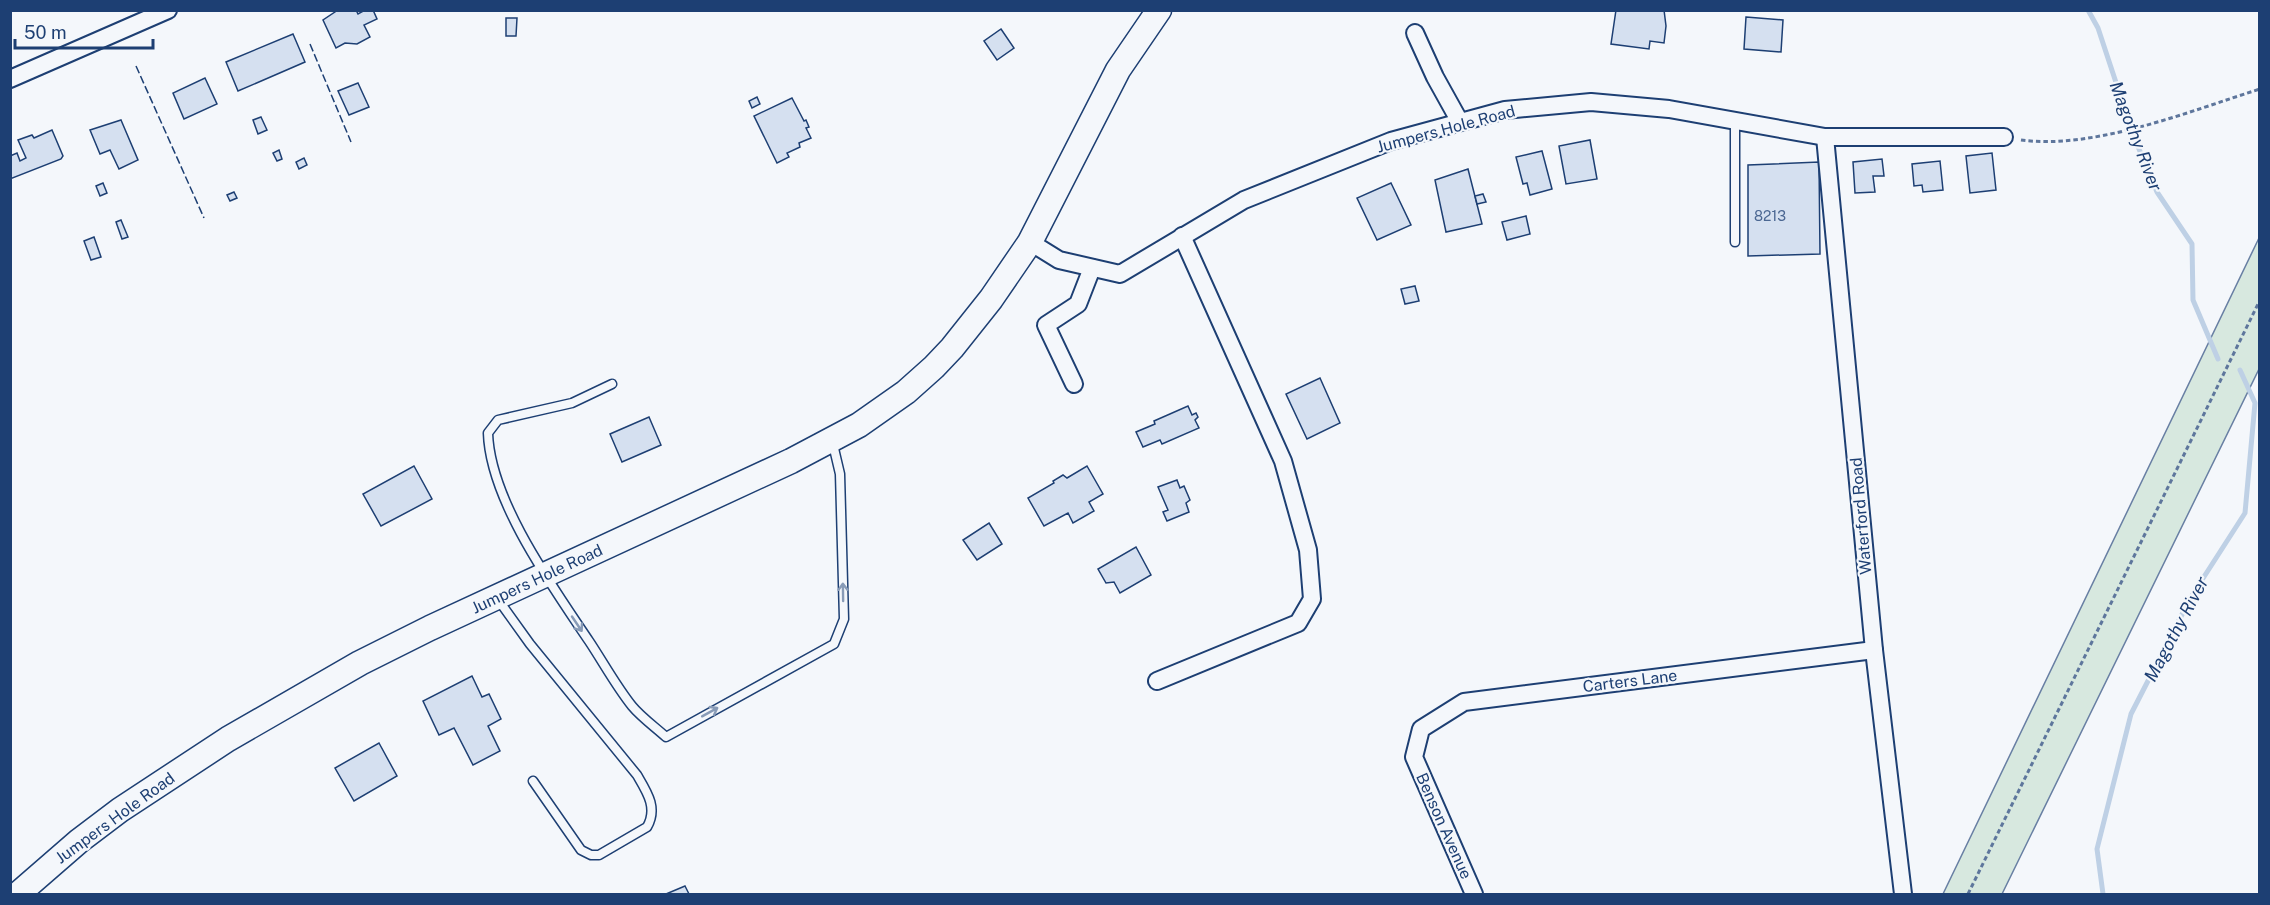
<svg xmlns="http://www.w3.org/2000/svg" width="2270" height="905" font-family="'Public Sans',sans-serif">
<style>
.green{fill:#d7e8df;stroke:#687fa3;stroke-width:1.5}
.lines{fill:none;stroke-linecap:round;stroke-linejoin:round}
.stream{stroke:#bed0e5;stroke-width:5}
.building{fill:#d5e0f0;stroke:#1d3f73;stroke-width:1.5}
.lane-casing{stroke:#1d3f73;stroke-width:11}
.street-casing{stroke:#1d3f73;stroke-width:20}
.secondary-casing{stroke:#1d3f73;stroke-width:27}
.path{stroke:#5e769c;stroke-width:3;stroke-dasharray:4.5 3;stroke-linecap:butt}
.lane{stroke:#f4f7fb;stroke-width:8}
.street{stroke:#f4f7fb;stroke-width:16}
.secondary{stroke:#f4f7fb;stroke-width:24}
.fence{stroke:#1d3f73;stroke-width:1.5;stroke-dasharray:8 3;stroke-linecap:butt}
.oneway{stroke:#889bb7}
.labels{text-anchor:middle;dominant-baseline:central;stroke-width:4.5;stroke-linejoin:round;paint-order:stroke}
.number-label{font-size:14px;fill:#4b6792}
.street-label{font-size:16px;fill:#1d3f73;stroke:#f4f7fb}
.water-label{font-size:18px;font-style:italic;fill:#1d3f73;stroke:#f4f7fb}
</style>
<rect width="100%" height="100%" fill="#f4f7fb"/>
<polygon class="green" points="2259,238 2259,369 2002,894 1943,894"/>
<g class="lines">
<g class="stream">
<polyline points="2088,10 2098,28 2134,137 2157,192 2192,244 2193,300 2218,359"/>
<polyline points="2103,894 2097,849 2131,714 2191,597 2245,513 2255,403 2240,370"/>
</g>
</g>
<g class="building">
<polygon points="338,10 356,10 358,14 365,10 373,10 377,19 364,25 370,37 357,44 345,43 336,48 323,20"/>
<polygon points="1616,10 1664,10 1666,26 1664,43 1650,41 1649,49 1611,44"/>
<polygon points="1746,17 1783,20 1781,52 1744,49"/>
<polygon points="506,18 517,18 516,36 506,36"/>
<polygon points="1001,29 1014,48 997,60 984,41"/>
<polygon points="293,34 305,62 238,91 226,62"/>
<polygon points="205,78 217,104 184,119 173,93"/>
<polygon points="358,83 369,107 349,115 338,91"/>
<polygon points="757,97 760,104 752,108 749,101"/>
<polygon points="792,98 804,121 806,120 809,127 806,128 811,138 799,143 800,147 787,153 789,157 777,163 754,116"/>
<polygon points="261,117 267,130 258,134 253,120"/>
<polygon points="121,120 138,160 119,169 110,150 100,154 90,130"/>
<polygon points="52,130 63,156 61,159 10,179 10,156 17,153 20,161 26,158 18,140 32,135 34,138"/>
<polygon points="1590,140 1597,179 1566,184 1559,146"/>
<polygon points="279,150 282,159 277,161 273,153"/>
<polygon points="1542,151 1552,189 1530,195 1527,183 1523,184 1516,157"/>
<polygon points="1992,153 1996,190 1970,193 1966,156"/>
<polygon points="304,158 307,165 299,169 296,162"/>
<polygon points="1882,159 1884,176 1873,176 1875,192 1855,193 1853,162"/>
<polygon points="1940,161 1943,190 1923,192 1922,185 1914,186 1912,164"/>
<polygon points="1819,162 1820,254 1748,256 1748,165"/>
<polygon points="1468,169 1482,224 1446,232 1435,180"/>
<polygon points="103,183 107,193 100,196 96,186"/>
<polygon points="1391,183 1411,225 1377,240 1357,198"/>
<polygon points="234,192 237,198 230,201 227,195"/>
<polygon points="1483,194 1486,202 1477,204 1475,196"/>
<polygon points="1526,216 1530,234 1507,240 1502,222"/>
<polygon points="121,220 128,237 122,239 116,222"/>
<polygon points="94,237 101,257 91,260 84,241"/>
<polygon points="1415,286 1419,301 1405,304 1401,289"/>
<polygon points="1320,378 1340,423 1307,439 1286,394"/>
<polygon points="1188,406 1192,415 1196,413 1198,417 1195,420 1199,428 1162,444 1160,440 1143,447 1136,432 1155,424 1154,421"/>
<polygon points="649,417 661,445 622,462 610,434"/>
<polygon points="414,466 432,499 381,526 363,494"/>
<polygon points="1087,466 1103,494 1089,502 1094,511 1073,523 1068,513 1044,526 1028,498 1054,483 1053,481 1063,475 1067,478"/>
<polygon points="1177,480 1180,488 1184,486 1190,500 1186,503 1189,512 1167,521 1163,512 1168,510 1158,487"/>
<polygon points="989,523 1002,544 977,560 963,540"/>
<polygon points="1136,547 1151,575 1120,593 1114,582 1106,583 1098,569"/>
<polygon points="472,676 482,697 489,694 501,719 488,726 500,751 473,765 454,728 439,735 423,701"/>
<polygon points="379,743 397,776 354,801 335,768"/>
<polygon points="685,886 689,894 666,894"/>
</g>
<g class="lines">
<defs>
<g id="lane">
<polyline points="1735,242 1735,120"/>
<path d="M612 384 572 403 498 420 488 433C490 500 552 586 589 641 603 662 616 686 632 706 641 717 655 727 666 737L834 644 844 619 840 474 832 440"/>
<path d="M497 598 530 644 637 775C647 792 658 808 647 827L599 855H591L581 850 533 781"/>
</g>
<g id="street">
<polyline points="1415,33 1435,77 1460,122"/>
<polyline points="10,79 168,10"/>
<polyline points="1825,137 1874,650 1903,894"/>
<polyline points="1030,242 1059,260 1120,274 1244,200 1391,141 1505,110 1591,102 1669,109 1825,137 2004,137"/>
<polyline points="1074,384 1046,325 1078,304 1092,268"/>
<polyline points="1157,681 1298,623 1312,599 1308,550 1283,461 1182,236"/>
<polyline points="1474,894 1414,757 1421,729 1464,702 1874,650"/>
</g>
<polyline id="secondary" points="18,894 79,841 120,810 228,739 360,663 430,628 791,461 859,425 906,392 934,367 952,348 991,299 1030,242 1118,70 1159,10"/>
</defs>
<use href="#lane" class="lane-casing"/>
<use href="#street" class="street-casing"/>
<use href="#secondary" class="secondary-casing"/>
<g class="path">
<path d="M2021 140C2094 150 2190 111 2260 89"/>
<polyline points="1968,894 2260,300"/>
</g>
<use href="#lane" class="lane"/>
<use href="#street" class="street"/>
<use href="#secondary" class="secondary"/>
<g class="fence">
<polyline points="310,44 351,142"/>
<polyline points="136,66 204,218"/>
</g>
</g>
<defs><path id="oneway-shaft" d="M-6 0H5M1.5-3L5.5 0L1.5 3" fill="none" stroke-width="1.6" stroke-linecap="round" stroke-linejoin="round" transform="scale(1.5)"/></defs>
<g class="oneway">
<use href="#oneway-shaft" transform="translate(843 592) rotate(-91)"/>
<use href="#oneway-shaft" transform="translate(577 624) rotate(56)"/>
<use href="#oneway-shaft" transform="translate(710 712) rotate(-29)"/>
</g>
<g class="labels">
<g class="number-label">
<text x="1770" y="216">8213</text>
</g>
<g class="street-label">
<text transform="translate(1446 129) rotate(-15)">Jumpers Hole Road</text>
<text transform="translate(1861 516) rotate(-95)">Waterford Road</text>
<text transform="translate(537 579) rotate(-25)">Jumpers Hole Road</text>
<text transform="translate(1630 681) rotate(-7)">Carters Lane</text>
<text transform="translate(115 818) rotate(-36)">Jumpers Hole Road</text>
<text transform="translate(1444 826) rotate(66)">Benson Avenue</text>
</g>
<g class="water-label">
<text transform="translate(2136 136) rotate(69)">Magothy River</text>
<text transform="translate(2176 629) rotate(-62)">Magothy River</text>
</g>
</g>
<rect width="2270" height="905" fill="none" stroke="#1d3f73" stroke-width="24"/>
<path d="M15 39v9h138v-9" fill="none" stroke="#1d3f73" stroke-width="3"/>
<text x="24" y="39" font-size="18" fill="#1d3f73" stroke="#f4f7fb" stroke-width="4.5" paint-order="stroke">50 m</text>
</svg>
